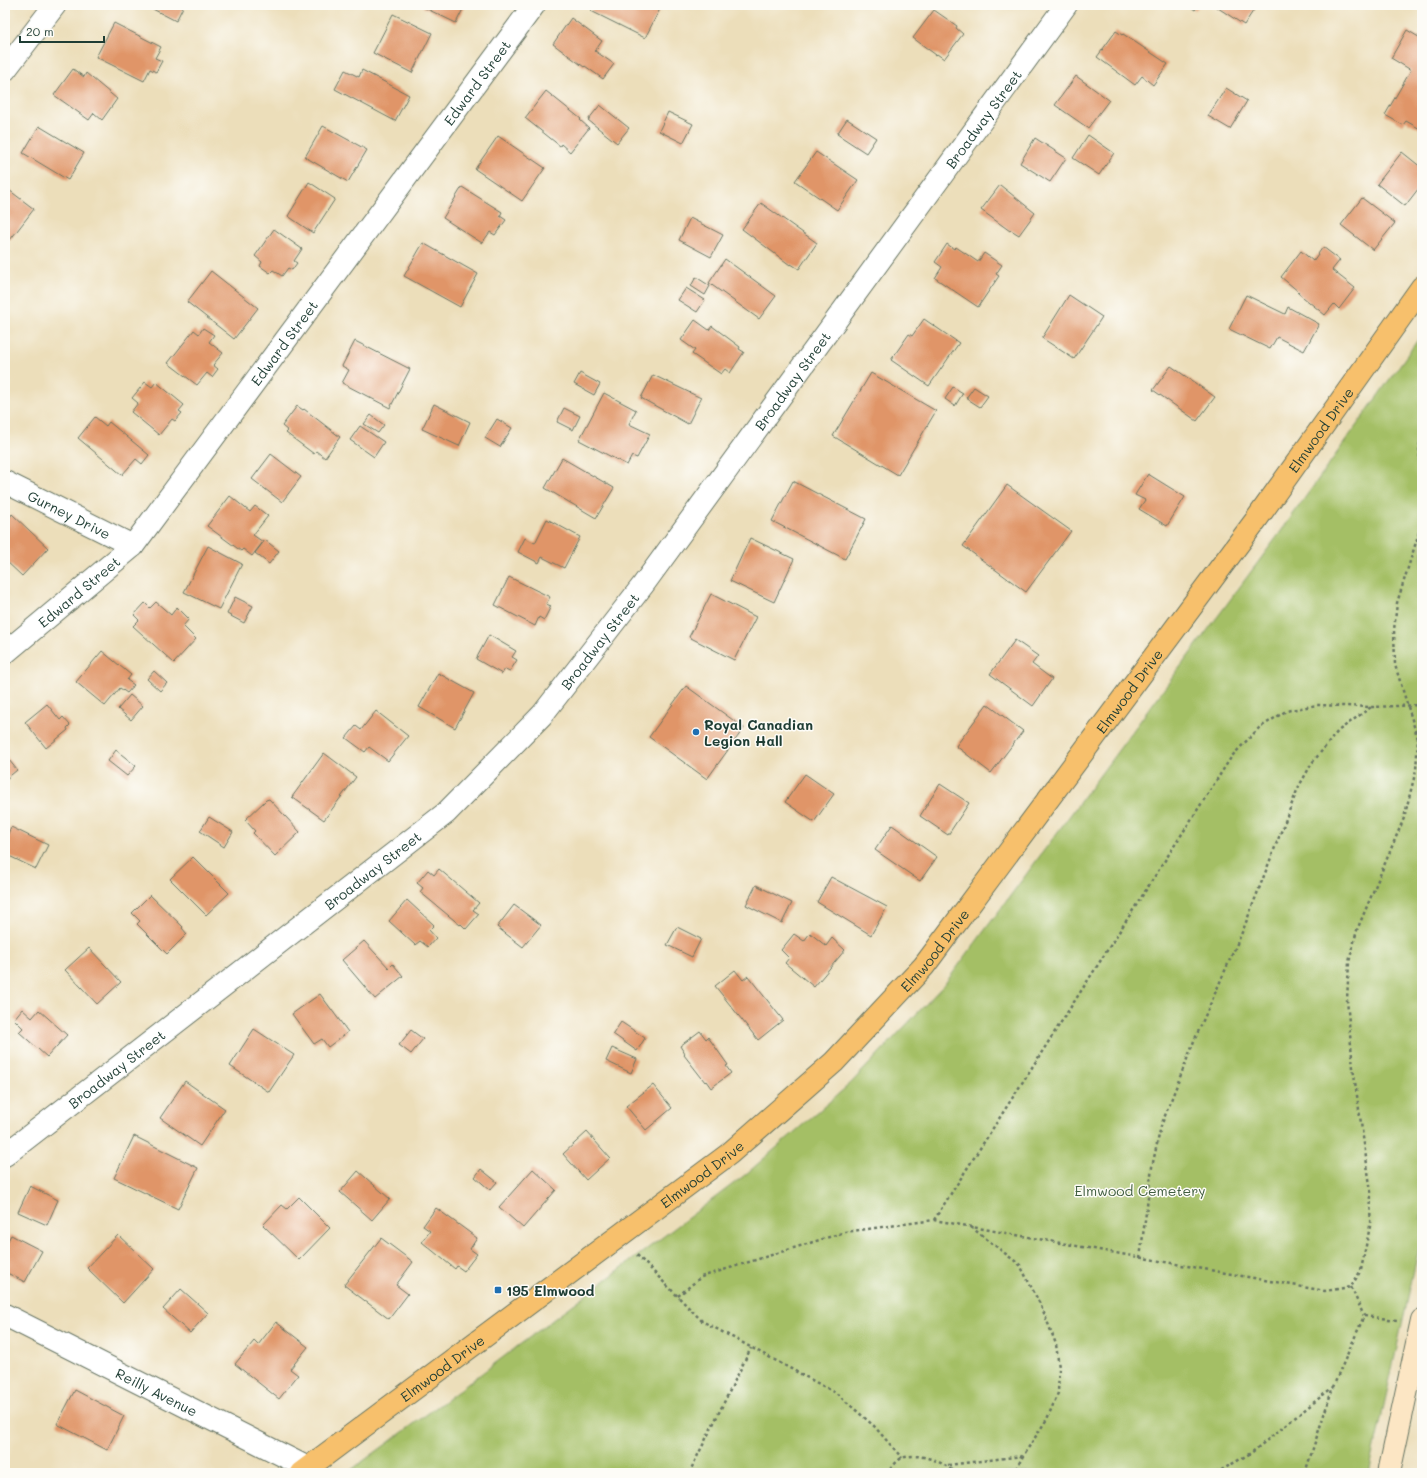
<svg xmlns="http://www.w3.org/2000/svg" width="1427" height="1478" font-family="Mali,sans-serif">
<style>
.green{fill:#a4bf65;stroke:#627e4c}
.building{fill:#e09568}
.lines{fill:none;stroke-linecap:round;stroke-linejoin:round}
.minor-casing{stroke:#677563;stroke-width:24}
.secondary-casing{stroke:#677563;stroke-width:24}
.primary-casing{stroke:#677563;stroke-width:24}
.path{stroke:#677563;stroke-width:2.5;stroke-dasharray:3 3;stroke-linecap:butt}
.minor{stroke:#fff;stroke-width:22}
.secondary{stroke:#fce6c4;stroke-width:22}
.primary{stroke:#f7c06c;stroke-width:22}
.poi-dot{fill:#1f6fb2;stroke:#fdfcf7;stroke-width:1.5}
.labels{text-anchor:middle;dominant-baseline:central;stroke-width:3;stroke-linejoin:round;paint-order:stroke}
.street-label{font-size:14px;fill:#1f3d34;stroke:#fdfcf7}
.poi-label{font-size:14px;font-weight:bold;fill:#1f3d34;stroke:#fdfcf7;text-anchor:start}
.park-label{font-size:14px;fill:#405e40;stroke:#fdfcf7}
</style>
<rect width="100%" height="100%" fill="#fdfcf7"/>
<filter id="ink" filterUnits="userSpaceOnUse"><feTurbulence type="fractalNoise" baseFrequency=".025" numOctaves="2"/><feDisplacementMap in="SourceGraphic" scale="8" xChannelSelector="R" yChannelSelector="G"/><feConvolveMatrix kernelMatrix="1 2 1 2 8 2 1 2 1" color-interpolation-filters="sRGB"/></filter>
<filter id="wash" filterUnits="userSpaceOnUse"><feTurbulence type="fractalNoise" baseFrequency=".012" numOctaves="4" result="noise"/><feDisplacementMap in="SourceGraphic" scale="16" xChannelSelector="R" yChannelSelector="G"/><feGaussianBlur stdDeviation="0.9" result="paint"/><feColorMatrix in="noise" values="0 0 0 0 0 0 0 0 0 0 0 0 0 0 0 0 0 1.4 0 .05"/><feComposite in="paint" operator="in"/></filter>
<g filter="url(#wash)">
<rect width="100%" height="100%" fill="#ecdeba"/>
<polygon class="green" points="1422,334 1422,1234 1369,1473 347,1473 449,1398 745,1175 851,1083 944,985 1279,534"/>
<g id="blocks">
<g class="building">
<polygon points="145,5 184,5 176,21"/>
<polygon points="424,5 465,5 456,23 423,7"/>
<polygon points="594,5 657,5 661,7 645,38 591,11"/>
<polygon points="1188,5 1199,5 1195,10"/>
<polygon points="1216,5 1257,5 1244,25 1215,6"/>
<polygon points="934,10 957,26 956,28 963,34 944,59 937,54 936,55 913,38"/>
<polygon points="393,14 432,33 412,73 373,53"/>
<polygon points="571,18 602,41 595,51 614,64 603,79 585,66 584,67 553,44"/>
<polygon points="114,23 161,47 155,58 162,61 156,72 150,69 144,81 96,57"/>
<polygon points="1407,30 1422,39 1422,130 1406,121 1403,125 1385,115 1411,70 1391,58"/>
<polygon points="1116,31 1122,35 1123,34 1168,64 1153,85 1142,76 1135,85 1097,57"/>
<polygon points="73,69 84,77 86,73 117,99 102,120 94,113 89,120 54,95"/>
<polygon points="345,70 359,77 362,70 409,95 395,121 335,89"/>
<polygon points="1076,76 1109,100 1088,128 1055,105"/>
<polygon points="1226,88 1247,101 1230,129 1208,116"/>
<polygon points="546,91 581,119 580,120 589,128 570,152 561,144 560,146 525,118"/>
<polygon points="600,105 629,128 617,143 588,120"/>
<polygon points="668,112 693,124 683,143 659,131"/>
<polygon points="847,119 876,138 866,153 837,134"/>
<polygon points="39,126 84,153 68,180 23,153"/>
<polygon points="323,126 367,150 348,182 305,157"/>
<polygon points="1088,135 1114,153 1099,175 1073,158"/>
<polygon points="498,136 545,168 522,201 475,169"/>
<polygon points="1035,138 1066,158 1050,182 1020,163"/>
<polygon points="816,152 858,180 837,210 795,181"/>
<polygon points="1402,152 1422,168 1422,184 1405,206 1377,184"/>
<polygon points="309,182 335,199 313,233 288,216"/>
<polygon points="1000,185 1035,213 1019,235 1011,230 1010,231 981,210"/>
<polygon points="5,187 34,209 10,240 5,236"/>
<polygon points="462,187 502,212 500,216 506,220 495,235 490,232 482,243 443,218"/>
<polygon points="1362,198 1395,223 1373,250 1341,225"/>
<polygon points="761,203 817,243 799,269 791,264 790,265 742,229"/>
<polygon points="690,218 723,235 711,257 679,240"/>
<polygon points="274,229 302,249 294,261 297,263 292,270 288,268 282,276 273,270 270,273 260,266 262,262 255,256"/>
<polygon points="423,243 478,274 460,307 404,276"/>
<polygon points="947,244 954,249 956,247 978,262 984,253 1002,265 996,274 999,276 978,307 935,278 942,267 935,262"/>
<polygon points="1323,247 1340,260 1332,270 1355,288 1339,309 1334,304 1325,315 1298,293 1299,292 1281,277 1301,251 1313,261"/>
<polygon points="725,259 776,296 759,319 709,283"/>
<polygon points="211,271 258,308 234,339 187,302"/>
<polygon points="696,277 710,286 705,295 691,286"/>
<polygon points="686,288 705,300 697,312 678,300"/>
<polygon points="1069,295 1102,317 1074,359 1042,338"/>
<polygon points="1246,295 1285,314 1288,307 1319,324 1304,351 1277,337 1270,349 1229,329"/>
<polygon points="924,319 959,343 929,386 891,360 909,334 912,336"/>
<polygon points="695,320 709,330 712,326 740,347 739,349 744,352 730,373 725,369 721,374 692,354 695,350 681,340"/>
<polygon points="203,328 214,335 209,342 223,353 213,365 218,369 212,377 207,373 197,385 168,363 194,330 199,334"/>
<polygon points="355,341 410,369 390,408 342,383 349,370 342,366"/>
<polygon points="1171,366 1215,397 1197,421 1153,390"/>
<polygon points="580,373 600,384 594,395 574,384"/>
<polygon points="871,373 936,411 898,475 833,436"/>
<polygon points="653,375 701,398 688,424 641,398"/>
<polygon points="145,382 152,387 156,382 184,405 179,411 182,413 175,421 172,419 159,435 131,412 138,403 132,398"/>
<polygon points="953,387 963,393 955,406 945,399"/>
<polygon points="974,387 988,396 980,407 966,398"/>
<polygon points="604,393 636,410 629,424 650,434 637,458 632,456 627,465 579,440"/>
<polygon points="434,404 470,422 459,446 422,429"/>
<polygon points="297,406 303,410 304,409 340,437 325,458 316,451 314,454 286,433 288,431 282,426"/>
<polygon points="564,408 580,416 573,430 557,422"/>
<polygon points="371,415 384,425 378,433 364,424"/>
<polygon points="95,417 106,426 109,422 149,455 142,464 136,459 122,475 78,438"/>
<polygon points="497,419 512,428 500,447 485,438"/>
<polygon points="360,426 384,442 374,457 350,440"/>
<polygon points="271,454 301,477 282,502 252,479"/>
<polygon points="562,458 614,488 596,518 545,488"/>
<polygon points="1148,474 1185,497 1167,526 1139,509 1145,500 1135,495"/>
<polygon points="793,481 866,519 845,559 772,521"/>
<polygon points="1007,485 1071,531 1026,592 963,546"/>
<polygon points="230,496 250,512 255,506 268,516 253,535 263,542 252,556 243,549 241,551 207,526"/>
<polygon points="5,512 10,517 12,514 48,548 22,576 5,560"/>
<polygon points="547,519 580,537 564,568 542,557 539,563 518,552 525,538 535,543"/>
<polygon points="750,538 794,559 774,602 730,581"/>
<polygon points="265,540 279,551 269,564 255,553"/>
<polygon points="208,546 242,564 219,609 184,592"/>
<polygon points="509,577 550,597 546,604 551,606 544,620 539,617 535,626 495,605"/>
<polygon points="711,594 756,617 734,660 689,637"/>
<polygon points="235,597 253,606 244,623 227,614"/>
<polygon points="156,602 171,615 177,607 189,619 183,626 196,639 174,663 133,626 139,620 134,615 145,603 150,608"/>
<polygon points="489,635 516,651 512,657 517,660 510,671 505,669 502,674 476,659"/>
<polygon points="1015,640 1038,656 1032,664 1052,679 1033,706 990,674"/>
<polygon points="102,651 131,675 127,680 134,685 127,693 120,688 105,706 76,682"/>
<polygon points="154,671 167,683 160,691 147,679"/>
<polygon points="438,673 474,693 455,728 419,707"/>
<polygon points="686,686 744,728 707,779 649,737"/>
<polygon points="130,695 143,706 131,720 118,709"/>
<polygon points="47,704 60,720 63,717 70,725 67,728 68,730 46,748 25,722"/>
<polygon points="987,704 1023,731 991,773 956,746"/>
<polygon points="376,711 408,736 388,761 369,747 365,752 346,738 356,726 361,730"/>
<polygon points="116,750 136,766 127,776 108,761"/>
<polygon points="324,753 356,777 324,820 292,797"/>
<polygon points="5,755 17,770 5,780"/>
<polygon points="805,774 834,794 814,822 785,802"/>
<polygon points="940,784 969,803 948,835 920,816"/>
<polygon points="269,799 300,832 275,856 253,833 255,831 245,820 266,800"/>
<polygon points="209,817 233,832 224,847 200,831"/>
<polygon points="892,825 937,857 920,881 875,850"/>
<polygon points="11,827 48,845 36,869 5,854 5,840"/>
<polygon points="193,857 229,893 206,915 170,879"/>
<polygon points="439,869 479,903 473,910 479,914 466,929 461,924 460,925 420,892 423,888 417,883 428,870 434,875"/>
<polygon points="831,877 887,907 871,935 817,902"/>
<polygon points="756,885 792,903 782,923 746,905"/>
<polygon points="150,895 183,927 182,928 187,934 167,954 137,924 140,921 132,913"/>
<polygon points="407,900 434,925 429,930 436,938 428,947 420,941 415,945 389,921"/>
<polygon points="514,905 541,925 523,947 497,927"/>
<polygon points="677,927 701,939 692,957 667,945"/>
<polygon points="810,933 826,946 832,938 845,950 814,987 785,963 789,958 781,950 794,934 804,941"/>
<polygon points="364,941 389,968 393,964 403,976 375,999 342,960"/>
<polygon points="89,948 121,982 97,1004 65,970"/>
<polygon points="735,970 743,980 748,976 783,1020 758,1040 715,986"/>
<polygon points="320,994 348,1032 328,1047 322,1039 314,1044 292,1014"/>
<polygon points="22,1009 32,1018 39,1010 67,1035 47,1057 19,1032 23,1028 14,1019"/>
<polygon points="621,1022 645,1038 637,1051 613,1034"/>
<polygon points="254,1029 294,1055 269,1092 230,1066"/>
<polygon points="411,1030 423,1039 411,1054 399,1045"/>
<polygon points="700,1031 706,1039 708,1037 728,1065 726,1066 731,1073 711,1088 706,1081 705,1082 684,1055 685,1054 680,1046"/>
<polygon points="612,1048 637,1059 631,1073 606,1061"/>
<polygon points="185,1081 225,1109 200,1146 160,1118"/>
<polygon points="653,1085 672,1108 646,1130 626,1106"/>
<polygon points="587,1132 610,1158 586,1180 563,1154"/>
<polygon points="134,1136 198,1168 178,1209 114,1178"/>
<polygon points="481,1169 497,1182 490,1190 475,1177"/>
<polygon points="533,1169 556,1190 523,1228 499,1207"/>
<polygon points="358,1171 390,1199 372,1220 340,1192"/>
<polygon points="30,1186 58,1200 47,1225 18,1212"/>
<polygon points="299,1197 330,1228 299,1260 263,1225 282,1205 287,1209"/>
<polygon points="436,1208 477,1238 470,1249 477,1254 464,1271 457,1266 455,1269 422,1242 430,1231 423,1226"/>
<polygon points="11,1235 42,1251 25,1282 5,1272 5,1246"/>
<polygon points="118,1235 154,1269 123,1303 87,1268"/>
<polygon points="381,1238 413,1262 396,1285 408,1294 389,1319 344,1285"/>
<polygon points="181,1289 208,1313 190,1333 163,1309"/>
<polygon points="276,1322 308,1347 290,1369 298,1375 279,1399 235,1364 254,1341 258,1345"/>
<polygon points="75,1390 124,1416 107,1450 57,1424"/>
</g>
</g>
</g>
<g filter="url(#ink)">
<use href="#blocks" fill-opacity="0" stroke="#677563" stroke-width="1"/>
<g class="lines">
<defs>
<g id="minor">
<polyline points="5,70 55,5"/>
<path id="s1" d="M5 482 133 546"/>
<path id="s2" d="M5 653 133 546 534 5"/>
<path id="s3" d="M5 1155 446 813 542 715 643 585 1066 5"/>
<path id="s4" d="M5 1315 308 1468"/>
</g>
<polyline id="secondary" points="1389,1473 1422,1320"/>
<g id="primary">
<path id="s5" d="M301 1473 729 1154 834 1062 924 966 1256 520 1422 287"/>
</g>
</defs>
<use href="#minor" class="minor-casing"/>
<use href="#secondary" class="secondary-casing"/>
<use href="#primary" class="primary-casing"/>
<g class="path">
<polyline points="1422,437 1419,446 1422,506"/>
<polyline points="934,1220 1232,756 1259,728 1286,711 1317,705 1371,707 1422,705"/>
<polyline points="971,1227 1020,1265 1042,1308 1056,1344 1059,1368 1058,1393 1047,1419 1023,1456 1014,1473"/>
<polyline points="637,1255 702,1321 836,1393 874,1426 902,1458"/>
<polyline points="1140,1258 1152,1167 1161,1126 1194,1041 1243,930 1298,788 1312,763 1338,731 1371,707"/>
<polyline points="1351,1287 1364,1316"/>
<polyline points="678,1296 701,1277 845,1232 934,1220 1325,1291 1351,1287 1361,1270 1370,1226 1371,1192 1353,1068 1347,1000 1349,962 1357,930 1404,818 1416,770 1418,739 1395,665 1394,630 1397,603 1422,523"/>
<polyline points="948,1465 1022,1456"/>
<polyline points="689,1473 751,1348"/>
<path d="M886 1473C891 1469 897 1460 902 1458 919 1452 943 1461 955 1473"/>
<polyline points="1216,1473 1251,1453 1333,1387"/>
<polyline points="1305,1473 1333,1387 1364,1316 1397,1320"/>
</g>
<use href="#minor" class="minor"/>
<use href="#secondary" class="secondary"/>
<use href="#primary" class="primary"/>
</g>
</g>
<g class="poi-dot">
<circle cx="696" cy="732" r="4"/>
<rect x="494" y="1286" width="8" height="8" rx="2"/>
</g>
<g class="labels">
<g class="street-label">
<text stroke="none"><textPath href="#s2" startOffset="744">Edward Street</textPath></text>
<text stroke="none"><textPath href="#s3" startOffset="1437">Broadway Street</textPath></text>
<text stroke="none"><textPath href="#s2" startOffset="420">Edward Street</textPath></text>
<text stroke="none"><textPath href="#s3" startOffset="1113">Broadway Street</textPath></text>
<text stroke="none"><textPath href="#s5" startOffset="1472">Elmwood Drive</textPath></text>
<text stroke="none"><textPath href="#s1" startOffset="72">Gurney Drive</textPath></text>
<text stroke="none"><textPath href="#s2" startOffset="96">Edward Street</textPath></text>
<text stroke="none"><textPath href="#s3" startOffset="789">Broadway Street</textPath></text>
<text stroke="none"><textPath href="#s5" startOffset="1148">Elmwood Drive</textPath></text>
<text stroke="none"><textPath href="#s3" startOffset="465">Broadway Street</textPath></text>
<text stroke="none"><textPath href="#s5" startOffset="824">Elmwood Drive</textPath></text>
<text stroke="none"><textPath href="#s3" startOffset="141">Broadway Street</textPath></text>
<text stroke="none"><textPath href="#s5" startOffset="500">Elmwood Drive</textPath></text>
<text stroke="none"><textPath href="#s5" startOffset="176">Elmwood Drive</textPath></text>
<text stroke="none"><textPath href="#s4" startOffset="170">Reilly Avenue</textPath></text>
</g>
<g class="poi-label">
<text x="704" y="724">Royal Canadian<tspan x="704" dy="16">Legion Hall</tspan></text>
<text x="506" y="1290">195 Elmwood</text>
</g>
<g class="park-label">
<text x="1140" y="1190">Elmwood Cemetery</text>
</g>
</g>
<rect width="1427" height="1478" fill="none" stroke="#fdfcf7" stroke-width="20"/>
<path d="M20 36v6h84v-6" fill="none" stroke="#1f3d34" stroke-width="2"/>
<text x="26" y="36" font-size="12" fill="#1f3d34" stroke="#fdfcf7" stroke-width="3" paint-order="stroke">20 m</text>
</svg>
